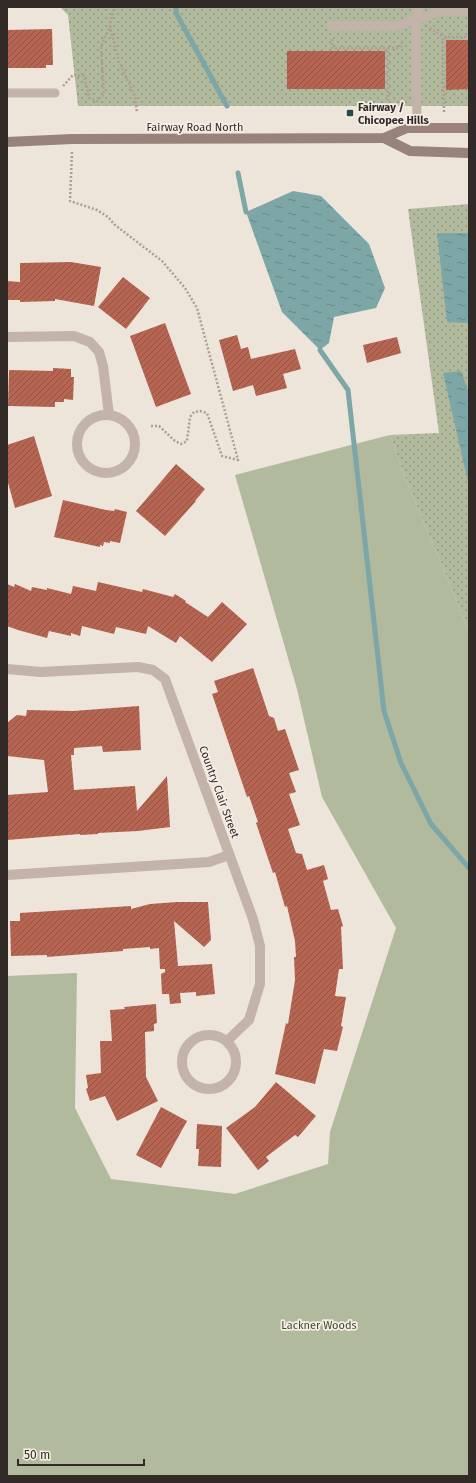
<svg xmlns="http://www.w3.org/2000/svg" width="476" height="1483" font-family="'Fira Sans',sans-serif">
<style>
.grass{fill:url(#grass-dots)}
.park{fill:#b1ba9d}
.water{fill:url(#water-ripples)}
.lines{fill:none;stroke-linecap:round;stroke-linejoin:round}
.stream{stroke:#7da6a6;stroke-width:5}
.building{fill:url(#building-hatch)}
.path{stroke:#af9e93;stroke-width:2.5;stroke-dasharray:2 2;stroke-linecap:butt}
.service{stroke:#c3b3a8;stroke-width:9}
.minor{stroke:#c3b3a8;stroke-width:10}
.secondary{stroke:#97837a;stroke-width:10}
.poi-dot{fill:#234c4d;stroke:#f6eee6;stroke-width:1.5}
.labels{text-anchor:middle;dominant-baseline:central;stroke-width:3.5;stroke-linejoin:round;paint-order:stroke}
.poi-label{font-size:11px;font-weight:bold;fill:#322a27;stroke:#f6eee6;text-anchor:start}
.street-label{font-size:11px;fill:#322a27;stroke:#f6eee6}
.park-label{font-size:11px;fill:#434c2e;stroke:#f6eee6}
</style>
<defs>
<pattern id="grass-dots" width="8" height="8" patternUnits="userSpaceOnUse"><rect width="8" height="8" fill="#b1ba9d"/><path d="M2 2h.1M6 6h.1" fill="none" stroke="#919780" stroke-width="1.8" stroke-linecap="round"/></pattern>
<pattern id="water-ripples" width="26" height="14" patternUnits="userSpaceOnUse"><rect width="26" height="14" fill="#7da6a6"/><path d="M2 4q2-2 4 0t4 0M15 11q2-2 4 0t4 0" fill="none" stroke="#678787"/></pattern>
<pattern id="building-hatch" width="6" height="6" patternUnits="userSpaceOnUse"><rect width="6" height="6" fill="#b56551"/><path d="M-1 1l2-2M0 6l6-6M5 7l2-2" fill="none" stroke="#945343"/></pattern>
</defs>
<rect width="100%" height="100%" fill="#ede4da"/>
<g class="grass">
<polygon points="60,7 469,7 469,106 78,106 68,15"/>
<polygon points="469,204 469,630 405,477 390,435 439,433 408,209"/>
</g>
<polygon class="park" points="390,435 405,477 469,630 469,1476 7,1476 7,976 77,973 75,1108 111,1179 235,1194 328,1164 330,1132 396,928 322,797 297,689 235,475"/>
<g class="water">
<polygon points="293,191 321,196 369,244 385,288 376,308 334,317 329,343 320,350 282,312 246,212"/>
<polygon points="437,233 469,233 469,323 447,322"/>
<polygon points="461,371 469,393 469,486 443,373"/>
</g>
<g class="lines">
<g class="stream">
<polyline points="176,7 176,13 227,106"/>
<polyline points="238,173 246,212"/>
<polyline points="320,350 348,390 384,711 401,763 431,824 469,868"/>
</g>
</g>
<g class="building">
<polygon points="52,29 53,65 46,65 46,68 7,68 7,30"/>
<polygon points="446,40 469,40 469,89 446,90"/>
<rect x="287" y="51" width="98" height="38"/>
<polygon points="71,262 101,267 94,306 55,299 55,301 20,302 20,300 7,300 7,281 20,282 20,263"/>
<polygon points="123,277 150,298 126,329 98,307"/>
<polygon points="165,323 191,394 156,407 130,336"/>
<polygon points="237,335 241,349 248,347 251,359 295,349 301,369 283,374 287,388 256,396 253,385 233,391 219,340"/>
<polygon points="397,337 401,353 367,363 363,345"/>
<polygon points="53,368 71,369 71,377 74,377 73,400 64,399 64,402 55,402 55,407 8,406 9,370 53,371"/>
<polygon points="34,436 52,496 15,508 7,479 7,445"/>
<polygon points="176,464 205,489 195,501 196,501 165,536 136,511"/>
<polygon points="63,500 106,510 114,511 115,509 127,512 120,543 110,541 110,543 104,542 103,546 100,545 100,547 54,537"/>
<polygon points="98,582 142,592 143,589 173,597 175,594 186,601 185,602 208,617 222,602 247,624 212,662 180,636 176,643 148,626 146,634 116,627 114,634 82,626 80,636 71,633 71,636 49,631 47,638 18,630 7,626 7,584 14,587 15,584 31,591 32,587 47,590 47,588 71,594 73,586 96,591"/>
<polygon points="253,668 269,716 274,718 278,731 285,729 299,770 289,773 296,792 289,794 300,825 288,829 296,853 302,854 307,870 324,865 328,879 323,881 331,910 338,909 343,926 341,927 343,969 339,969 335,996 346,997 341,1026 343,1027 337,1051 324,1049 315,1084 275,1074 286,1023 288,1024 295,980 294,957 296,957 295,941 287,906 285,907 275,872 273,873 256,823 258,822 249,796 247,797 212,694 218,692 214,681"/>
<polygon points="139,706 141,750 103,752 102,746 74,748 74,755 71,755 74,790 135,786 137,811 167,776 170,827 138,831 98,833 98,834 80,835 80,834 7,840 7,795 48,792 44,760 7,756 7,723 17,715 26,716 27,710 73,711"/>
<polygon points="177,902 208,902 211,940 204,947 174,921 178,966 212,964 215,994 196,996 196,992 180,993 181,1003 170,1004 169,994 162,994 161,974 165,972 165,969 160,969 159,948 150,949 150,947 123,949 123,951 47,957 47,955 11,956 10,921 20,921 20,913 131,906 131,909 150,904"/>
<polygon points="156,1004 157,1023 154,1024 154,1031 145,1032 146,1077 158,1101 117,1121 105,1096 90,1101 86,1089 88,1088 86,1075 101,1073 100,1041 112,1041 110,1010 125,1009 124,1007"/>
<polygon points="276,1082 316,1116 298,1137 295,1135 266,1157 269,1161 258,1170 226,1128 255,1107"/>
<polygon points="161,1107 187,1121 161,1168 136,1155"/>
<polygon points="197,1124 222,1126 221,1167 198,1166 199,1149 196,1149"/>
</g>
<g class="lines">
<g class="path">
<polyline points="110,26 119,62 135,96 137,113"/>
<polyline points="430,28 443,37"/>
<polyline points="332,39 332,48 388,48 388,112"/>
<polyline points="388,48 399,48 403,41"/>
<polyline points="63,86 73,75 84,76 89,98 97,101 104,94 101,46 110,26 114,7"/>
<polyline points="444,112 443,37 469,37"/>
<polyline points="72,152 70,201 97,210 108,217 115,225 162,261 185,288 197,308 238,460 222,456 207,413 200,411 194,412 190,417 187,441 181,444 175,441 159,426 151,426"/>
<polyline points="468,345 469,345"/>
</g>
<g class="service">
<polyline points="331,26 397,26 442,11 469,11"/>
<polyline points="7,93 55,93"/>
<polyline points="417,128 416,19 418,7"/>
</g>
<g class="minor">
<polyline points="7,337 74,336 90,342 99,352 103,366 109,415"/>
<circle cx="106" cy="444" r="29"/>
<polyline points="7,669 41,672 138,667 153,670 165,679 253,919 260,946 260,984 249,1020 227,1041"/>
<polyline points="7,875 209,862 229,855"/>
<circle cx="209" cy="1062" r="27"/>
</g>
<g class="secondary">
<polyline points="384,138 410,151 469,153"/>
<polyline points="7,142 72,139 384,138 407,128 469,128"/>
</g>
</g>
<rect class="poi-dot" x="346" y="109" width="8" height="8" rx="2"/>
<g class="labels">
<g class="poi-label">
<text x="358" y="107">Fairway /<tspan x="358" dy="13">Chicopee Hills</tspan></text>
</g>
<g class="street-label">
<text x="195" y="127">Fairway Road North</text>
<text transform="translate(219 792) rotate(70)">Country Clair Street</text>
</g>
<g class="park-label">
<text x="319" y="1325">Lackner Woods</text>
</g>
</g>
<rect width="476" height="1483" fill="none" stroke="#322a27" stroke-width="16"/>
<path d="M18 1459v6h126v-6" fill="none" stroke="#322a27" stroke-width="2"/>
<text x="24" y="1459" font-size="12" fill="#322a27" stroke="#f6eee6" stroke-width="3" paint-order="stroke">50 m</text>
</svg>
